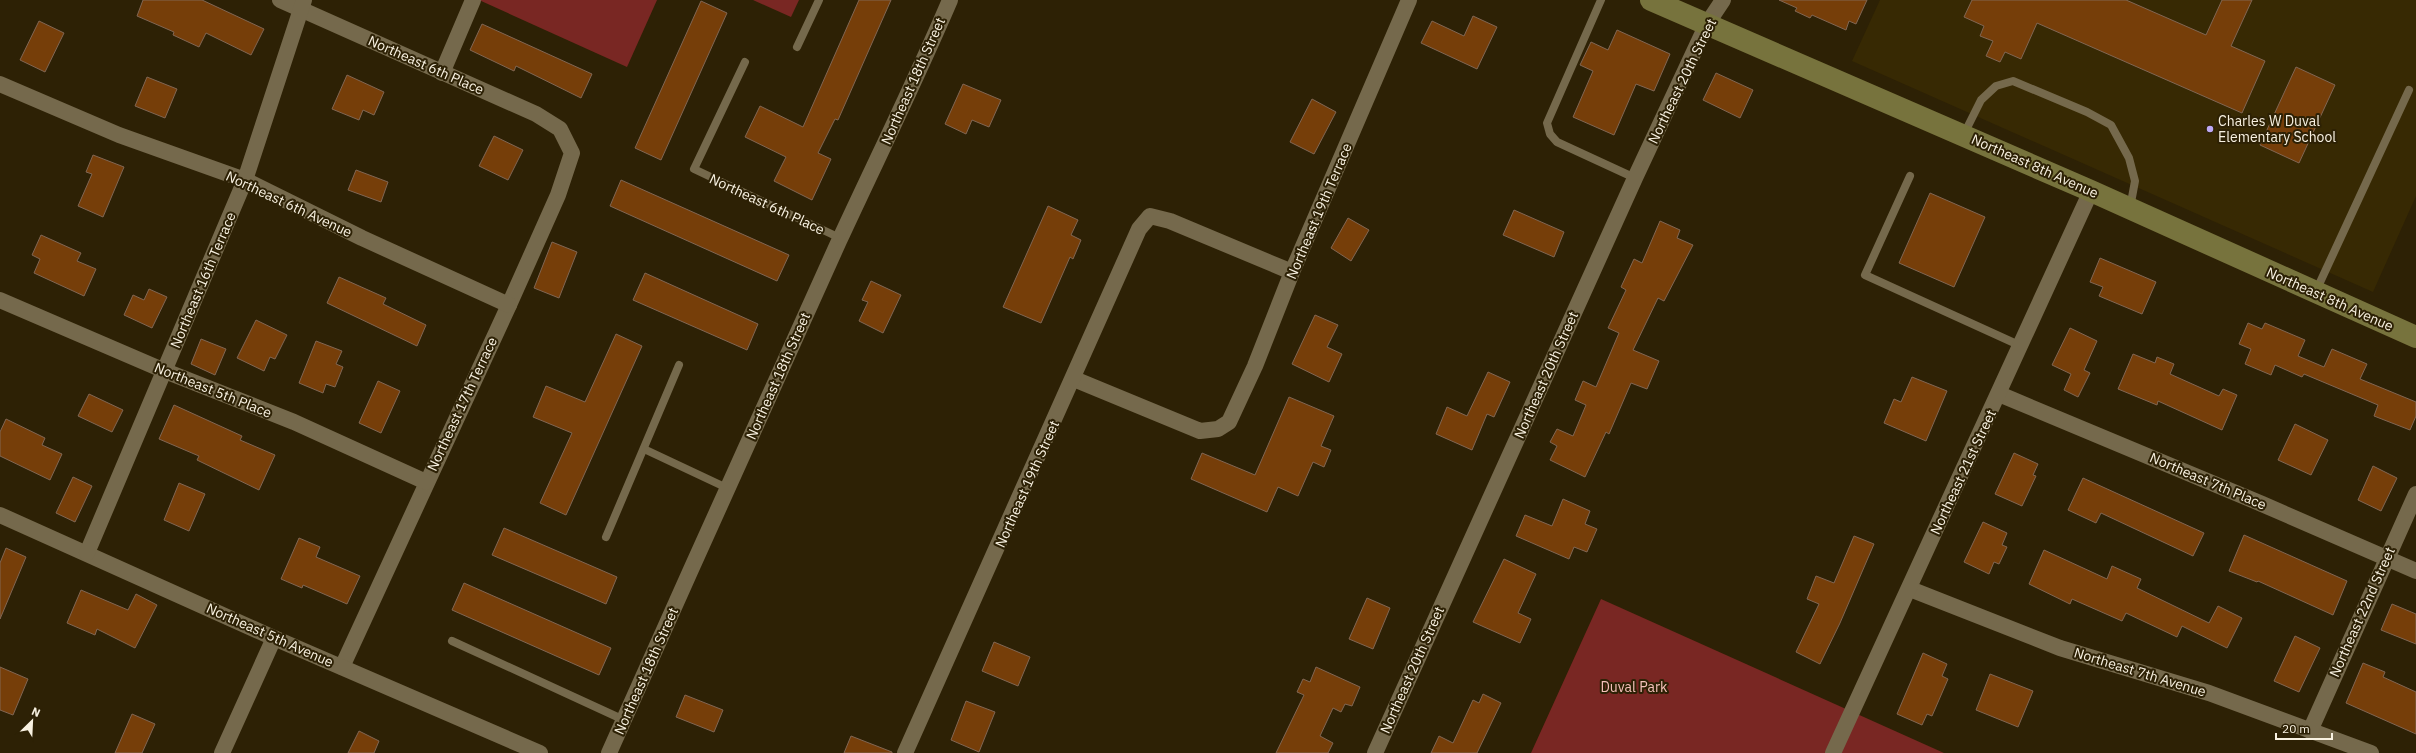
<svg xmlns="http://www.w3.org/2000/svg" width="2416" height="753" font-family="'IBM Plex Sans',sans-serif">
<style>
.built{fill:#372903}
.green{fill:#792723}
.building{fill:#763e09;stroke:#816653}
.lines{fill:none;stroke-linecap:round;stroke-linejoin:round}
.lane{stroke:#75694c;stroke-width:8}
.street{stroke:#75694c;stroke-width:16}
.secondary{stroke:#77733d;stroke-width:22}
.poi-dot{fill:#bea9f5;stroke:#2d2105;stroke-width:1.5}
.labels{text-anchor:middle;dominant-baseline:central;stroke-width:4;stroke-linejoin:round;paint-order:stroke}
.street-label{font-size:14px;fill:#f8f1e1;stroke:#2d2105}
.poi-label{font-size:14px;fill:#f8f1e1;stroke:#2d2105;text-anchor:start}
.park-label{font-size:14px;fill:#f5c1ba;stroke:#2d2105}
</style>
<rect width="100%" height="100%" fill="#2d2105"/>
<polygon class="built" points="1880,0 2416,0 2416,196 2373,292 1852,61"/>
<g class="green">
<polygon points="479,0 657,0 627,67"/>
<polygon points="753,0 799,0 791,17"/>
<polygon points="1601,599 1944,753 1531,753"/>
</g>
<g class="building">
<polygon points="143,0 202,0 264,29 251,55 206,33 199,47 173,35 174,32 137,16"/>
<polygon points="859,0 891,0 838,120 835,119 818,153 831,159 812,200 774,181 786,157 745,137 760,106 803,127"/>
<polygon points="1779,0 1867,0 1856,24 1849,21 1846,30 1812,15 1810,18 1795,11 1797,8"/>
<polygon points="1972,0 2126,0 2206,35 2222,0 2252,0 2231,46 2265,61 2242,113 2037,23 2021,59 2005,52 2000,62 1986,56 1993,41 1980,36 1984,26 1964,17"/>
<polygon points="701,1 727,13 661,160 635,148"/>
<polygon points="1473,16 1497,27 1477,69 1421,43 1432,21 1464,36"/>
<polygon points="39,21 64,33 45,72 20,60"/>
<polygon points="482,24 592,74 581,98 516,66 514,71 470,50"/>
<polygon points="1617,30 1670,54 1654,91 1636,84 1614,135 1573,117 1593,71 1580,65 1591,42 1608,50"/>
<polygon points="2296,67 2335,85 2299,163 2260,145"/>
<polygon points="1716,73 1753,90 1740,118 1703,100"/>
<polygon points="347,75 384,92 374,115 363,110 359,120 332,109"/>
<polygon points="147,77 177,89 165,118 135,106"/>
<polygon points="963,84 1001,100 989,127 972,120 966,134 945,124"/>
<polygon points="1312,99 1336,112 1314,154 1290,142"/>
<polygon points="494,136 523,150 508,180 479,166"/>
<polygon points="93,155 124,167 103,217 78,206 92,174 86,172"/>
<polygon points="356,170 388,182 381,202 348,190"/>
<polygon points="621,180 789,255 777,281 610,206"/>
<polygon points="1930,193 1985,217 1954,287 1899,263"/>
<polygon points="1048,206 1078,220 1071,235 1081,240 1073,259 1070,257 1041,323 1003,307"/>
<polygon points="1514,210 1564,232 1554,257 1503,235"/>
<polygon points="1348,218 1369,230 1351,261 1331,248"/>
<polygon points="1660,221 1680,230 1677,238 1693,245 1664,301 1658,298 1633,350 1659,361 1647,389 1631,383 1609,434 1606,432 1585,477 1550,460 1557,446 1550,442 1557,429 1573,436 1586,405 1575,400 1583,381 1596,387 1619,333 1608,328 1626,290 1621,287 1634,259 1642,263"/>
<polygon points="41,235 81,253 77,261 96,269 84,296 34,273 40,259 32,255"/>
<polygon points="552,242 577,252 559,298 534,288"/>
<polygon points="2100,258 2156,282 2142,314 2099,296 2103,287 2090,282"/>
<polygon points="645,273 758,324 747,350 633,300"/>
<polygon points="339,277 386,298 383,304 426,325 417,346 327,303"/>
<polygon points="871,281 901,295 883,333 859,321 868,302 862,300"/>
<polygon points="149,289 167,297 152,328 124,315 133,295 144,300"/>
<polygon points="1315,315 1338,325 1327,347 1342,354 1329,382 1292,364"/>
<polygon points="256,320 287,335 275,359 270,357 264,371 237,358"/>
<polygon points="2248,323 2262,329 2265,323 2305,340 2298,356 2324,367 2332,349 2367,364 2360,379 2416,402 2416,416 2410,430 2374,416 2378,405 2304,374 2302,377 2275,365 2271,375 2245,364 2251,349 2239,344"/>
<polygon points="2070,328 2097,341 2084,370 2090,373 2078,397 2064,390 2071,374 2052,365"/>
<polygon points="616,334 642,346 566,515 540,503 572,433 533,417 546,386 585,402"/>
<polygon points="201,339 226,349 215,375 191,364"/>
<polygon points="316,341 342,351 336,364 343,367 335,387 326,384 323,393 299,383"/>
<polygon points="2133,354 2155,363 2157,357 2174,364 2170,374 2219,396 2223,389 2237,395 2222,430 2158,401 2157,405 2118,389"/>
<polygon points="1488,372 1510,382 1494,417 1487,414 1472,450 1436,434 1447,407 1467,416"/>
<polygon points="1912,377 1947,391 1926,441 1884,423 1894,399 1901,402"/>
<polygon points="378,381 400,391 381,433 359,423"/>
<polygon points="89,394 123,410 112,432 78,416"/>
<polygon points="1289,397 1334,416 1321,446 1331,450 1324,467 1313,462 1298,496 1278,487 1267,512 1191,479 1202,453 1255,475"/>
<polygon points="174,405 242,436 240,440 275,455 259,490 197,460 199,456 159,439"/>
<polygon points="6,419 45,438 42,445 62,454 50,480 0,456 0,432"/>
<polygon points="2295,424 2328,440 2311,475 2278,460"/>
<polygon points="2014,453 2038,464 2033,475 2036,476 2022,506 1995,494"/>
<polygon points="2373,466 2397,478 2381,511 2358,500"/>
<polygon points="73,477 92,486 75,522 56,513"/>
<polygon points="2083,478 2204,533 2193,556 2101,513 2096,523 2068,510"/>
<polygon points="179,483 205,494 189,531 164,520"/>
<polygon points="1563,499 1590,511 1585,524 1597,529 1587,552 1574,547 1569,559 1516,536 1525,515 1552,526"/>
<polygon points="1983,522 2007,533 2002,545 2007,547 1999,564 1994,562 1989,574 1964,562"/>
<polygon points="504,528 617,577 606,604 492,555"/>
<polygon points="2244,535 2347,581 2333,615 2258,581 2257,582 2229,571"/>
<polygon points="1854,536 1874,544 1840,623 1820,664 1796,652 1819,604 1807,599 1816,576 1834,583"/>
<polygon points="299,538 320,547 316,557 360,576 347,604 303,585 302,588 281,579"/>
<polygon points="6,548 26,557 0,619 0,563"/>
<polygon points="2044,550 2107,579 2112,566 2141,579 2137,588 2209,623 2218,606 2242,618 2227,648 2182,626 2177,637 2126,613 2122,621 2072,599 2070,604 2029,584"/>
<polygon points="1504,559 1536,574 1518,613 1531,619 1520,643 1473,622"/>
<polygon points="464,583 611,648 599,675 452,610"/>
<polygon points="81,590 128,610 136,594 157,605 135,648 97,629 95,635 67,623"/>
<polygon points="1367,598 1390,608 1373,649 1349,639"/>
<polygon points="2392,604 2416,614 2416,644 2381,630"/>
<polygon points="2295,636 2320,648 2299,692 2274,681"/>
<polygon points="994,642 1030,657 1018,686 982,671"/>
<polygon points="1923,653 1947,664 1942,676 1948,679 1932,716 1927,714 1922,725 1897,714"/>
<polygon points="2363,663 2385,672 2383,677 2416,692 2416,734 2346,703"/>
<polygon points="0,667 28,679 13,715 0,710"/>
<polygon points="1316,667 1360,687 1352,706 1345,704 1341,712 1333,708 1320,736 1333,743 1328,753 1276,753 1304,695 1297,692 1303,679 1310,682"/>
<polygon points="1990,674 2033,691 2018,727 1976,710"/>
<polygon points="1483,694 1501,703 1477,753 1431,753 1439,736 1453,743 1473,700 1479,703"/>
<polygon points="685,695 723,710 714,732 676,717"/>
<polygon points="966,701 995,712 979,752 951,740"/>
<polygon points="132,714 155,724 142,753 115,753"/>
<polygon points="359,731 379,741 374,753 348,753"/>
<polygon points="851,736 892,752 892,753 844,753"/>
</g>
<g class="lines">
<g class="lane">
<polyline points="1601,0 1547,123 1550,134 1557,142 1635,178"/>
<polyline points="797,47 819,0"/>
<polyline points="745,62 694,169 840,238"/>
<polyline points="1964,134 1981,100 1996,86 2013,81 2087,112 2111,125 2129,158 2135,181 2130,208"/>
<polyline points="1910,176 1865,275 2021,346"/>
<polyline points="2316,291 2409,90"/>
<polyline points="644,449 727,488"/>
<polyline points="606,537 679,365"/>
<polyline points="452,641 624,720"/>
</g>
<g class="street">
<polyline points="280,0 536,114 560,129 572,153 558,195 509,305 342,667"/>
<polyline points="442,73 473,0"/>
<polyline points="0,84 119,135 245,180 362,238 509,305"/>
<polyline points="0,300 165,371 294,422 426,482"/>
<polyline points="1074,379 1200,431 1218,429 1229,422 1255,366 1292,272 1409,0"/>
<polyline points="1999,394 2262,504 2416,571"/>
<polyline points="0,515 274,638 540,753"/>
<polyline points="87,553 245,180 304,0"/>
<polyline points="1910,589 2060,648 2209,693 2371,753"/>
<polyline points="2310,731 2416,494"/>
<polyline points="222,753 274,638"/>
<path d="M609 753C685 582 762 412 839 241 876 161 915 82 950 0"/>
<polyline points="905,753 1139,229 1150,216 1170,221 1292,272"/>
<polyline points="1375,753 1635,178 1707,24 1723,0"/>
<polyline points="1833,753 2091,191"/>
</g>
<polyline class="secondary" points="1651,0 2091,191 2416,337"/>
</g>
<circle class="poi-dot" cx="2210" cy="129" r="4"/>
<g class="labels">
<g class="street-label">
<text transform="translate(426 65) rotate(24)">Northeast 6th Place</text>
<text transform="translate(913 81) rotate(-66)">Northeast 18th Street</text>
<text transform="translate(1682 81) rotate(-64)">Northeast 20th Street</text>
<text transform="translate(2035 166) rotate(24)">Northeast 8th Avenue</text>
<text transform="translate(289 204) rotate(25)">Northeast 6th Avenue</text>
<text transform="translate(767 204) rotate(25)">Northeast 6th Place</text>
<text transform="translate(1319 211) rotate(-67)">Northeast 19th Terrace</text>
<text transform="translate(203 280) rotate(-67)">Northeast 16th Terrace</text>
<text transform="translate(2330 299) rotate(24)">Northeast 8th Avenue</text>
<text transform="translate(1546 375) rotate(-66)">Northeast 20th Street</text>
<text transform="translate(778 376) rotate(-66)">Northeast 18th Street</text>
<text transform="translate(213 390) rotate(22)">Northeast 5th Place</text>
<text transform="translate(462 404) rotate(-65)">Northeast 17th Terrace</text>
<text transform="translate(1963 472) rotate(-65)">Northeast 21st Street</text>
<text transform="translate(2208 481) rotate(23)">Northeast 7th Place</text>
<text transform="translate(1027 484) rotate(-66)">Northeast 19th Street</text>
<text transform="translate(2362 612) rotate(-66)">Northeast 22nd Street</text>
<text transform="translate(270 635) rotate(24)">Northeast 5th Avenue</text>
<text transform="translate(1412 670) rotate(-66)">Northeast 20th Street</text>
<text transform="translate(646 671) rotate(-66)">Northeast 18th Street</text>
<text transform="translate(2140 672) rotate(17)">Northeast 7th Avenue</text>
</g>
<g class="poi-label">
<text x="2218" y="121">Charles W Duval<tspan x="2218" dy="16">Elementary School</tspan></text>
</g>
<g class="park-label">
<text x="1634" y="687">Duval Park</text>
</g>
</g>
<g transform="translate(32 721) rotate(24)" stroke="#2d2105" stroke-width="3" paint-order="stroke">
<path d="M0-3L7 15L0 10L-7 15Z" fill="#f8f1e1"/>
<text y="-6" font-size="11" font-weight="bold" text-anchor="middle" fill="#f8f1e1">N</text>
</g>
<path d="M2276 733v6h56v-6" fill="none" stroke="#f8f1e1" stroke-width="2"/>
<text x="2282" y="733" font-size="12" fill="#f8f1e1" stroke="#2d2105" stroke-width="3" paint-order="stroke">20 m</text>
</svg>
